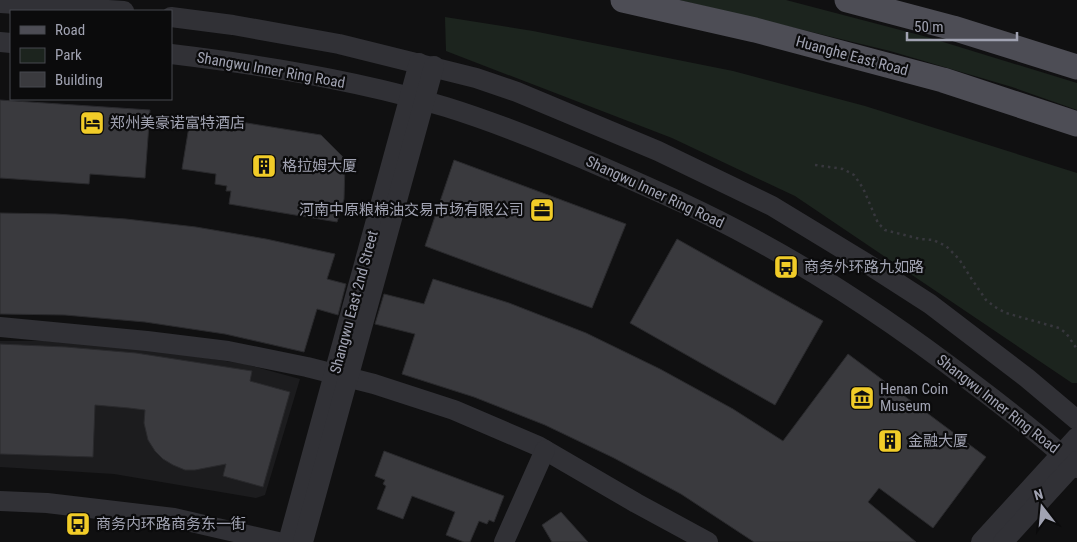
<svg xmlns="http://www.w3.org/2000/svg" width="1077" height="542" font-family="'Roboto Condensed','Noto Sans SC',sans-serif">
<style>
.built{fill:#1c1c1e}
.green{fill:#1c241e}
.building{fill:#3a3a3e;stroke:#2a2a2d}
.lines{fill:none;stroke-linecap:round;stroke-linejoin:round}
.path{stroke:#37373d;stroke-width:2.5;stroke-dasharray:2.5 4;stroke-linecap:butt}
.minor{stroke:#313136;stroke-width:20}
.major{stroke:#4d4d55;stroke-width:25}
.labels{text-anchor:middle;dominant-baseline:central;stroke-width:4.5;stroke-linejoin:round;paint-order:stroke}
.street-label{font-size:15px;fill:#a1a3b2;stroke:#0b0b0c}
.poi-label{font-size:15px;fill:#a1a3b2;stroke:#0b0b0c;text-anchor:start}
</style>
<rect width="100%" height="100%" fill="#101011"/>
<polygon class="built" points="0,341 45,341 154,350 245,364 300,379 265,495 256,498 114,474 0,467"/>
<g class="green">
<polygon points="679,0 786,0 927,37 1077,83 1077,110 1012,87 890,51"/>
<polygon points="445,17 533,31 733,71 865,106 1077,173 1077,383 1072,383 795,196 672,138 446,51"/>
</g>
<g class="building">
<polygon points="0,100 150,110 145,178 90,174 89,184 0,178"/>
<polygon points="191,114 321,135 342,156 345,163 344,199 337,222 229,204 231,191 226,191 227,186 215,184 216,174 182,169"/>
<polygon points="454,160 626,224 592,308 425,246"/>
<polygon points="0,213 56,214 126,219 196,227 266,239 335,254 327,279 346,284 338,315 317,309 304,352 225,334 145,322 65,315 0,314"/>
<polygon points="677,239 823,321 775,405 630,323"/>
<polygon points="433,279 509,303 586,333 660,369 733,409 783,441 848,354 986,457 933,528 879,488 868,502 916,542 754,542 681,494 614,458 545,425 474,397 402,374 415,334 375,324 384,294 424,304"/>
<polygon points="0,344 66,347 136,353 252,371 250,381 290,392 263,487 223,476 226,464 195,470 185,470 173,465 163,459 155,451 148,440 144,423 145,410 129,408 95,405 93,457 0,454"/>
<polygon points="384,451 504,496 494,522 489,520 487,524 479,521 470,542 464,542 446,535 455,512 420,499 412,496 403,519 377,509 386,486 383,484 385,480 375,476"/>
<polygon points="561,512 588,542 552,542 542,525"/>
</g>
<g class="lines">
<polyline class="path" points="815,165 843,169 854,175 863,188 878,223 885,230 920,239 933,240 946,246 959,259 971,278 986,300 995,307 1006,313 1059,328 1066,333 1077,349"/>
<g class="minor">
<polyline points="0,3 124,11"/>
<polyline points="171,17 233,25 339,44 476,78 517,92 658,151 772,206 874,268 930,304 1027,378 1077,420"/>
<polyline points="0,42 11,43"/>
<path d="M171 54C263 65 357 80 446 107 501 124 554 146 607 169 657 191 707 213 754 239 830 280 902 329 971 382 1007 409 1043 437 1077 468"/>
<polyline points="0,327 147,341 228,351 307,367 374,384 454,410 538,446 636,503 708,542"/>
<polyline points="0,501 47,503 174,518 278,542"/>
<polyline points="288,542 419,63"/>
<polyline points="303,542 434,66"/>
<polyline points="504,542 545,450"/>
<polyline points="981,542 1077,437"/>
<polyline points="1003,542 1077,461"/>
</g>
<g class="major">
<polyline points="623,0 755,30 943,80 1077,124"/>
<polyline points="847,0 953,28 1077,67"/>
</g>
</g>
<defs>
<symbol id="hotel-square" viewBox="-11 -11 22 22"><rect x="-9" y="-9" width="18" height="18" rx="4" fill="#f1cc28" stroke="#0b0b0c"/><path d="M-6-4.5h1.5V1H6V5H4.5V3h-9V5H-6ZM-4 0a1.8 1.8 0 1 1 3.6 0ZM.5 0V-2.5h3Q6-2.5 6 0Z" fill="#111"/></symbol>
<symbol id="building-square" viewBox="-11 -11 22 22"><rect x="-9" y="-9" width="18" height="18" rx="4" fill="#f1cc28" stroke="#0b0b0c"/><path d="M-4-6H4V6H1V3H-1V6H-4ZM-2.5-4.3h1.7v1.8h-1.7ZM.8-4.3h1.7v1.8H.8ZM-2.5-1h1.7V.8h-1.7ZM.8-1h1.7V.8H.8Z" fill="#111"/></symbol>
<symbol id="office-square" viewBox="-11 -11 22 22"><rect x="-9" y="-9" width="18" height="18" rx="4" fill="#f1cc28" stroke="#0b0b0c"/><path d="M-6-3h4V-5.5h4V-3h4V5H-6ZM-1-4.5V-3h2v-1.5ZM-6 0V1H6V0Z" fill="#111"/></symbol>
<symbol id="bus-square" viewBox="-11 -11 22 22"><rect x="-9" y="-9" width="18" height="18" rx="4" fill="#f1cc28" stroke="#0b0b0c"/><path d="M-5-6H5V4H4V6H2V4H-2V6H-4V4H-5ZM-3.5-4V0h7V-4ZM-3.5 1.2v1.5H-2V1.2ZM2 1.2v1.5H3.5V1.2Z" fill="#111"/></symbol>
<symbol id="museum-square" viewBox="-11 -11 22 22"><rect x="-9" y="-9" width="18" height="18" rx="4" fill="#f1cc28" stroke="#0b0b0c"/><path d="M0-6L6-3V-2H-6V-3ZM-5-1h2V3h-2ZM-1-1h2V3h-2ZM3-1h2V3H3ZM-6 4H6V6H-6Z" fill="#111"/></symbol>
</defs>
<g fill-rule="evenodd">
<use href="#hotel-square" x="78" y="109" width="28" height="28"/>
<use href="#building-square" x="250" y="152" width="28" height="28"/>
<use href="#office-square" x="528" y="196" width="28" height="28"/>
<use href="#bus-square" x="772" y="253" width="28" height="28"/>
<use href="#museum-square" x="848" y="384" width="28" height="28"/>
<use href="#building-square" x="876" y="427" width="28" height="28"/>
<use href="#bus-square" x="64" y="510" width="28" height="28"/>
</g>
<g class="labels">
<g class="street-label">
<text transform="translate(852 56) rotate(15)">Huanghe East Road</text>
<text transform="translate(271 70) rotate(10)">Shangwu Inner Ring Road</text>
<text transform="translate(655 192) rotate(25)">Shangwu Inner Ring Road</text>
<text transform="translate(354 302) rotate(-75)">Shangwu East 2nd Street</text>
<text transform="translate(998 404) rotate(38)">Shangwu Inner Ring Road</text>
</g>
<g class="poi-label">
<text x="110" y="123">郑州美豪诺富特酒店</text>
<text x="282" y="166">格拉姆大厦</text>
<text x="524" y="210" text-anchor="end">河南中原粮棉油交易市场有限公司</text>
<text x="804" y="267">商务外环路九如路</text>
<text x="880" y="389">Henan Coin<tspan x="880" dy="17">Museum</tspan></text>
<text x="908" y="441">金融大厦</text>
<text x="96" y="524">商务内环路商务东一街</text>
</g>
</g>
<rect x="10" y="10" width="162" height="90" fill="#0b0b0c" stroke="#47484e"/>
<rect x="20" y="26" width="25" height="8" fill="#4d4d55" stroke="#47484e"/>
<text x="55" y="35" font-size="15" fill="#a1a3b2">Road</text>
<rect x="20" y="48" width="25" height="15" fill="#1c241e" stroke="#47484e"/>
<text x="55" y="60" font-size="15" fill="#a1a3b2">Park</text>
<rect x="20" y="72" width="25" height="15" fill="#3a3a3e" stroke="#47484e"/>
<text x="55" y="85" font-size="15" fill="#a1a3b2">Building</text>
<g transform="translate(1042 507) rotate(344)" stroke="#0b0b0c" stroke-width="4" paint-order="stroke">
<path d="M0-4L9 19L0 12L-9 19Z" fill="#a1a3b2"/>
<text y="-8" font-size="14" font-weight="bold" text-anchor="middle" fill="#a1a3b2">N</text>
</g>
<path d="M907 32v8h110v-8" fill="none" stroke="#a1a3b2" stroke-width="2.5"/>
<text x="914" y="32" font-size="15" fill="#a1a3b2" stroke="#0b0b0c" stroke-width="4" paint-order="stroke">50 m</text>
</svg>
